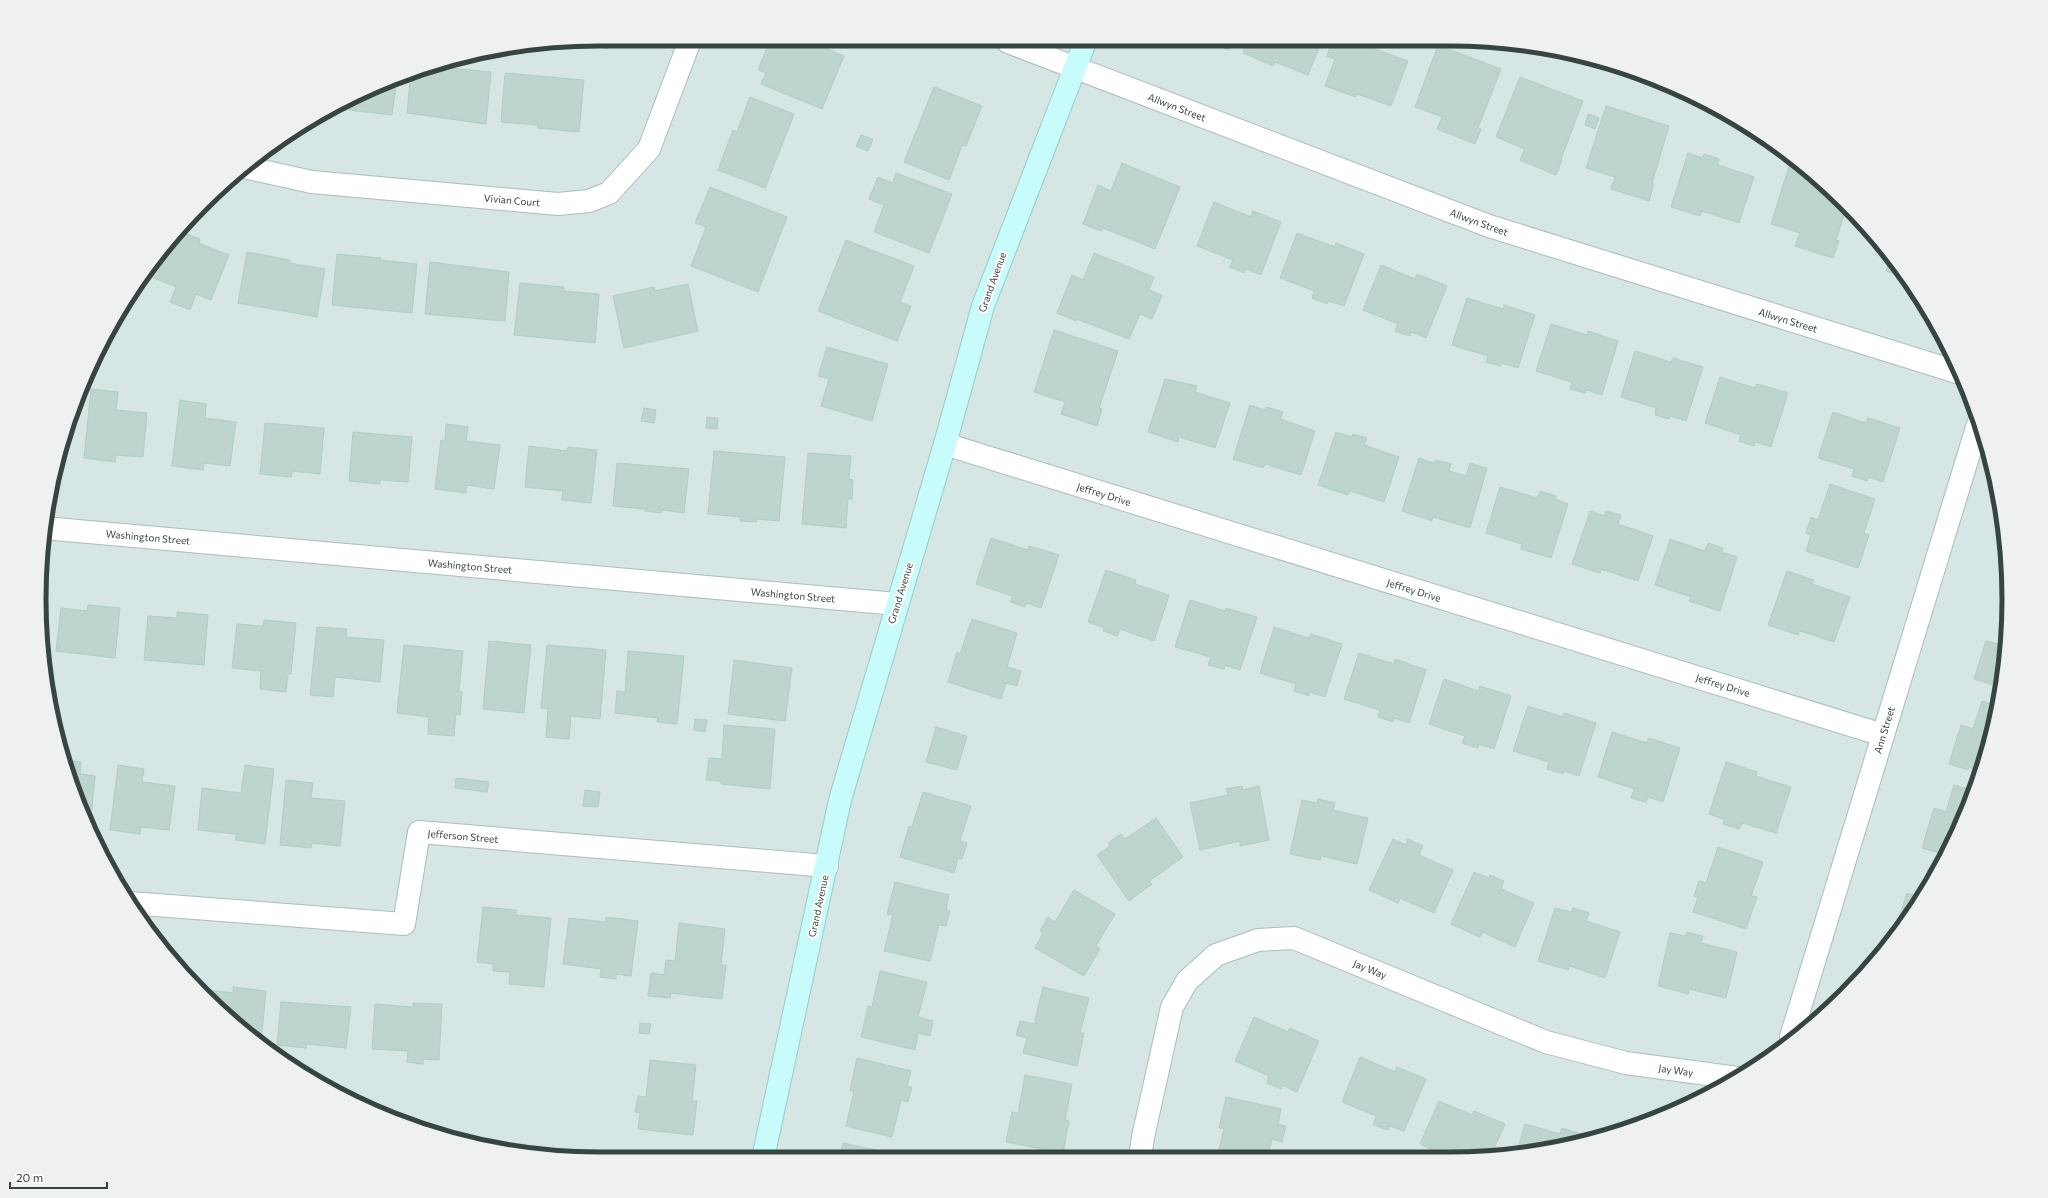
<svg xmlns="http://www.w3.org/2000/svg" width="2048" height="1198" font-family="Commissioner,sans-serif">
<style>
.residential{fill:#d5e6e4}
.building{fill:#bdd4cf;stroke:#b0cec8}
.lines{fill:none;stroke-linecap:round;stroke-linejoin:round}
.street-casing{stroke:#aabebb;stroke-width:24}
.secondary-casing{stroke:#96cdca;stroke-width:24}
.street{stroke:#fff;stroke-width:22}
.secondary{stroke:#c8fcfa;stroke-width:22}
.labels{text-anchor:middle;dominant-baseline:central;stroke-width:4;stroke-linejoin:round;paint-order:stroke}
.street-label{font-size:10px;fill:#364542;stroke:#fff}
.rim{fill:none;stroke:#364542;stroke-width:5}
</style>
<rect width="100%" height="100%" fill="#e7f3f1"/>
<polygon class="residential" points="1486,40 1629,69 1760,133 1845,203 1914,288 1966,384 1998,490 2009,599 2000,690 1998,708 1966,813 1915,910 1845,995 1729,1084 1629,1129 1486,1158 562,1158 419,1129 288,1065 230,1020 155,940 114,879 69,779 40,635 44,526 58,454 97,352 134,288 203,203 258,155 351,97 419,69 526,44"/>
<g class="building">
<polygon points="1205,41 1232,41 1229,50"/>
<polygon points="1247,41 1322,41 1308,75 1275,62 1273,66 1243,53"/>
<polygon points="1342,41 1379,41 1375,49 1408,61 1391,106 1357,94 1356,97 1325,86 1335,59 1327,56 1331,44 1339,47"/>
<polygon points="769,43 813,43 844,56 822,109 761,84 766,73 758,70"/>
<polygon points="594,44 610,44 608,49"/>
<polygon points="1438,45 1501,69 1478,128 1481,129 1475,144 1437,129 1442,117 1415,107"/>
<polygon points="430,66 491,72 486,124 407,113 411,72"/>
<polygon points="505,73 584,80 579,132 537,128 538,125 501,122"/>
<polygon points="1520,77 1583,101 1561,159 1562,160 1556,175 1520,160 1525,149 1496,137"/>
<polygon points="397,78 392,115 349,110 350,107 337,105 351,97"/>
<polygon points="934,87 982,106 966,146 962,145 949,180 904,162"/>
<polygon points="750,97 794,114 765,188 718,170 733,130 737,132"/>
<polygon points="1606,106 1669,126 1652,183 1654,184 1649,201 1611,189 1615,177 1586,168"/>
<polygon points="1588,114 1599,118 1595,129 1585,125"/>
<polygon points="861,135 873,139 868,151 856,146"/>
<polygon points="1688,153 1703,158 1704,154 1719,159 1718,165 1754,177 1739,223 1702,211 1700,216 1671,207"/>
<polygon points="1122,163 1180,187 1155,249 1103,228 1101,231 1083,224 1098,185 1111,191"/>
<polygon points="1790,163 1800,166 1847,206 1836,240 1839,241 1833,258 1795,246 1800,233 1771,224"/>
<polygon points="896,173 952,194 929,253 874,232 884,205 869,199 878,177 893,183"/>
<polygon points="710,187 787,217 758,292 691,266 706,227 695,223"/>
<polygon points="1214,202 1251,217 1253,211 1281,222 1261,275 1246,269 1244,273 1230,267 1233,260 1197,246"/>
<polygon points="180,231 200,239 199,243 229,255 211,300 196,294 190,310 170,302 176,287 144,274"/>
<polygon points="1297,233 1335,247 1336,243 1364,254 1344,306 1328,301 1327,304 1312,298 1314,291 1280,278"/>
<polygon points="846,240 914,266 900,302 911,306 897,341 818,311"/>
<polygon points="247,252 290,260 289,263 325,269 317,317 238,303"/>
<polygon points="1094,253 1154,277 1149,290 1162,295 1152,319 1140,314 1129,339 1077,319 1076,321 1057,313 1072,275 1083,280"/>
<polygon points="337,254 381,258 380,260 417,264 412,313 332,305"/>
<polygon points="1890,258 1906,277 1886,271"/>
<polygon points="430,262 509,272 505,321 425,314"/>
<polygon points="1381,265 1415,279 1417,274 1447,286 1426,338 1411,332 1410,336 1395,331 1398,324 1363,310"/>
<polygon points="520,283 564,287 563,291 599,294 595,343 514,335"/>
<polygon points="688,284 698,331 624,348 613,296 654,287 655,291"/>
<polygon points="1467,298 1503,309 1504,305 1535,315 1518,368 1501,363 1501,366 1486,362 1488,356 1452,345"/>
<polygon points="1551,324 1587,335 1588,331 1618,341 1602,395 1587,390 1585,393 1570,389 1572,382 1536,371"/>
<polygon points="1054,330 1118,351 1099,408 1102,409 1097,426 1061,414 1065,402 1034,392"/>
<polygon points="827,347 888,364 872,421 821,406 829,379 818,376"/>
<polygon points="1635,351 1671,362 1673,358 1703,367 1686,421 1671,416 1669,419 1655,415 1656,408 1621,397"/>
<polygon points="1720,377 1755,388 1757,384 1788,393 1771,447 1755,442 1754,446 1739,441 1741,435 1705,423"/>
<polygon points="1165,379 1197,386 1195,392 1230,403 1215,448 1179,437 1178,442 1148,432"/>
<polygon points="91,389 118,392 116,410 147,413 143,457 116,455 115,462 84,458"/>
<polygon points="180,400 206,404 205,418 236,422 230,466 204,463 203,470 172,466"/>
<polygon points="1250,405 1265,410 1266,407 1283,412 1280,419 1315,431 1301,475 1265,464 1263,468 1233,459"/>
<polygon points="644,408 656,410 654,423 641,421"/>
<polygon points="1833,412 1866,423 1868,418 1900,428 1883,482 1868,477 1867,481 1852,476 1854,469 1818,458"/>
<polygon points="707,417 718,418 717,429 706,428"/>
<polygon points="265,423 324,428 320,474 292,471 291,477 260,474"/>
<polygon points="446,424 468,427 466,441 500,445 494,489 467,485 466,493 435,489 441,440 445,441"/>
<polygon points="353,432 412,437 408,482 380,480 380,484 349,481"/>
<polygon points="1336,432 1352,437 1353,434 1367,438 1364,445 1399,457 1384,502 1350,491 1348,495 1318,485"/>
<polygon points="529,446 567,451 568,447 597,450 591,503 562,500 563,491 525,487"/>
<polygon points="714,451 785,457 779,521 757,519 756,522 740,521 741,517 708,514"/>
<polygon points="808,453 851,456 849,479 853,480 852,499 848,499 846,528 802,524"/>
<polygon points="1419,458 1434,463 1436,460 1451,464 1449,471 1466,476 1470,463 1487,468 1470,528 1433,517 1432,521 1402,511"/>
<polygon points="617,463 689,469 684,513 662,510 661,513 645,511 645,509 613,506"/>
<polygon points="1830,484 1875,499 1864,533 1869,535 1858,568 1806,551 1811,535 1806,533 1811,517 1818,520"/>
<polygon points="1500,487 1537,498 1540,491 1556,496 1555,499 1568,504 1551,558 1521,549 1522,544 1486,533"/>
<polygon points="1590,511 1604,516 1606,511 1621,515 1618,524 1653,536 1638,581 1601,569 1600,573 1572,564"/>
<polygon points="991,538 1028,550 1029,546 1059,555 1041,608 1026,603 1025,607 1010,602 1013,596 976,584"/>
<polygon points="1670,539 1705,551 1708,543 1723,548 1722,552 1737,557 1720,611 1689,601 1691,597 1655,585"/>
<polygon points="1106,570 1136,580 1135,584 1169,595 1154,641 1120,629 1117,636 1103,631 1104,628 1088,622"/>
<polygon points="1787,571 1814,580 1812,584 1850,597 1834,642 1800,631 1798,635 1768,625"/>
<polygon points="2007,575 2009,597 2000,594"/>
<polygon points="1190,600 1225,611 1226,608 1257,617 1240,670 1225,665 1224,669 1208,665 1211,657 1175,647"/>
<polygon points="88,605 120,608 115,658 56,651 61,608 87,611"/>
<polygon points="177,612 208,615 204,665 144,660 148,616 177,618"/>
<polygon points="2007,617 2001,685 1993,682 1993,685 1974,679 1986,641 1998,644"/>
<polygon points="972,619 1017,633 1007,667 1021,671 1017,686 1006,683 1001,699 948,682 957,652 960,654"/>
<polygon points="264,620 296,623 291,674 288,674 286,692 260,689 261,671 232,668 237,624 263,626"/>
<polygon points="317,627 347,629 346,637 384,640 380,682 335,677 333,697 310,695"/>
<polygon points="1274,627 1309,638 1311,634 1342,644 1325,697 1310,692 1309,696 1294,691 1296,684 1260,673"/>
<polygon points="489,641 531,645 524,713 483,709"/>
<polygon points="404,645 463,651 459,691 462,692 460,715 456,714 454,736 428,734 429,717 397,713"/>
<polygon points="547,645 606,650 600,719 571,716 569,739 546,737 548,709 541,708"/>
<polygon points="628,651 684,656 677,724 657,722 658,718 615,713 617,691 625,692"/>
<polygon points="1359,653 1394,664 1395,659 1426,670 1409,723 1394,718 1393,722 1378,717 1380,710 1344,699"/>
<polygon points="734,660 792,668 785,721 728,714"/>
<polygon points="1444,679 1479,691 1480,686 1511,696 1494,749 1479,744 1478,748 1462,743 1465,736 1429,724"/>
<polygon points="1982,701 1998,706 1979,771 1969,767 1968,770 1949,764 1961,725 1973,729"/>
<polygon points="1528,706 1563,717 1565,713 1596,723 1579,776 1564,771 1563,774 1547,769 1549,762 1513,751"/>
<polygon points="695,719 707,720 705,732 694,730"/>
<polygon points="724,725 775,729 770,789 721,784 721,781 706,780 709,758 722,759"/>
<polygon points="936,727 967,736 957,770 926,762"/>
<polygon points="1612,732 1647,743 1649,738 1680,748 1663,802 1648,797 1646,802 1631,798 1634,789 1598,777"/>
<polygon points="66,760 81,762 80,774 95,776 90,826 69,779"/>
<polygon points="1726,762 1757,772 1756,776 1791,787 1776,833 1742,823 1739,829 1723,824 1725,820 1709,814"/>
<polygon points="118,765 144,769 142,782 175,786 169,830 141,827 140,834 110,830"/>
<polygon points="245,765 274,769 265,844 236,840 236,834 198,830 202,788 241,793"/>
<polygon points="456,778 489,782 487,792 455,788"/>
<polygon points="286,780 313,783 311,798 345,801 340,846 312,843 311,848 280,845"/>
<polygon points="1954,785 1973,791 1966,813 1945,853 1943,852 1942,854 1922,848 1934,808 1946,812"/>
<polygon points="1242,786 1243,790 1259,786 1269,840 1240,846 1240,841 1200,850 1190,803 1228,795 1226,789"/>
<polygon points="585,790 600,792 598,807 583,806"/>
<polygon points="923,792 971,806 960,841 967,843 962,859 958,858 954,873 900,857 909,826 912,827"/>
<polygon points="1318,799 1335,803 1333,810 1368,818 1357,864 1321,856 1320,860 1290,854 1302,800 1317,803"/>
<polygon points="1156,818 1183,857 1149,881 1152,884 1129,901 1097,855 1110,846 1108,843 1121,834 1125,839"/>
<polygon points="1393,839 1406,845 1408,839 1423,846 1419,855 1453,870 1434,913 1400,898 1398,903 1369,890"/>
<polygon points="1718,847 1763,862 1751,896 1757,897 1746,929 1693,912 1698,897 1694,896 1699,881 1706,883"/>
<polygon points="1928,869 1935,871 1915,910 1897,932 1895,931 1907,893 1919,897"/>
<polygon points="1474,872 1489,878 1490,875 1504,881 1501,889 1534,903 1515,947 1482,932 1480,937 1451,924"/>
<polygon points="895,882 949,895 946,910 950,911 946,926 939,925 930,961 884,951 893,915 887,914"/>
<polygon points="1074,890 1115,914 1096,946 1100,949 1084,976 1035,948 1043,933 1040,931 1048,917 1055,922"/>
<polygon points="483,907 516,910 515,915 551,918 544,987 509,984 510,972 493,971 493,964 477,962"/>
<polygon points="1555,908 1571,912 1573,908 1589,913 1586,921 1620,932 1605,978 1570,966 1568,970 1538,961"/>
<polygon points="606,917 638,921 631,976 616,974 616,979 600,977 601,969 563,964 569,918 606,922"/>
<polygon points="679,923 725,929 721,965 726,965 722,999 671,993 670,998 648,996 651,973 664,975 666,960 675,961"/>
<polygon points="1687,932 1703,936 1701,943 1737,952 1726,998 1689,989 1688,994 1658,986 1670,933 1686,936"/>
<polygon points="880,971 927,982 918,1017 933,1021 930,1036 918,1033 915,1050 861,1037 868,1006 872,1007"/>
<polygon points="233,987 266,991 261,1042 258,1041 230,1020 204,993 205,990 233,993"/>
<polygon points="1043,987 1089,998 1080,1033 1084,1033 1077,1066 1023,1053 1027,1038 1016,1035 1020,1021 1034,1024"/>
<polygon points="281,1002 351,1007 346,1048 307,1044 306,1048 277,1045"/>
<polygon points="413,1003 442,1004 439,1060 423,1059 423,1064 407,1062 408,1051 372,1049 375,1004 413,1007"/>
<polygon points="1254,1017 1288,1032 1290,1028 1319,1041 1297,1092 1282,1085 1281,1089 1267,1083 1269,1076 1235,1061"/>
<polygon points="640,1023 651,1024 649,1034 639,1033"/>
<polygon points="1360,1057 1395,1072 1397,1067 1426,1079 1404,1131 1390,1126 1388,1130 1373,1125 1376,1116 1342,1102"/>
<polygon points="857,1058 911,1071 907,1087 912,1087 908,1102 901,1100 892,1137 846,1126 854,1092 850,1090"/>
<polygon points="650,1060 696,1065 692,1101 697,1101 693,1135 638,1129 640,1113 635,1112 638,1096 646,1097"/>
<polygon points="1025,1075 1072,1084 1065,1120 1069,1121 1063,1153 1006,1142 1012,1112 1018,1113"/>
<polygon points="1226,1097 1281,1109 1278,1124 1286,1126 1282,1142 1272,1139 1267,1158 1217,1158 1224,1128 1219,1128"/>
<polygon points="1439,1101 1472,1115 1474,1111 1505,1124 1490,1157 1450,1158 1420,1144"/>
<polygon points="1525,1124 1560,1134 1562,1128 1591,1137 1517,1152"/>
<polygon points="843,1143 889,1153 888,1158 839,1158"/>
</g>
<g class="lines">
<defs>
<g id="street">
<polyline points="1008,42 1489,226 1960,373"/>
<polyline points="244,167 312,182 558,204 589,201 609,193 649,149 689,43"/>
<polyline points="945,444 1883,735"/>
<polyline points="44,528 897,604"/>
<polyline points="130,903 404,924 419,832 827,866"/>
<polyline points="1791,1037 1978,424"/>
<polyline points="1140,1158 1143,1137 1172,1007 1187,981 1216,955 1258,940 1294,938 1546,1042 1626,1063 1737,1078"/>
</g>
<polyline id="secondary" points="763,1158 840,800 945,444 983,306 1085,42"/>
</defs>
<use href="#street" class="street-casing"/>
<use href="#secondary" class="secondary-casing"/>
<use href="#street" class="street"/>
<use href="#secondary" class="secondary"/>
</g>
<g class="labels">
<g class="street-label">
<text transform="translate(1177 107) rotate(21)">Allwyn Street</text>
<text transform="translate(512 200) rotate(5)">Vivian Court</text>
<text transform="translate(1479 222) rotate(20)">Allwyn Street</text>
<text transform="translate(992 282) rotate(-70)">Grand Avenue</text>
<text transform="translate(1788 320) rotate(17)">Allwyn Street</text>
<text transform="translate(1104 494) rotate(17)">Jeffrey Drive</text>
<text transform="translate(148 537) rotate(5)">Washington Street</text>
<text transform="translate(470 566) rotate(5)">Washington Street</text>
<text transform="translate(1414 590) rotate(17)">Jeffrey Drive</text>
<text transform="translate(900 593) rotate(-73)">Grand Avenue</text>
<text transform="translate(793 595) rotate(5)">Washington Street</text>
<text transform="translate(1723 685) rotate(17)">Jeffrey Drive</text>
<text transform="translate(1884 730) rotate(-73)">Ann Street</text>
<text transform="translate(463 836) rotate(5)">Jefferson Street</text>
<text transform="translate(818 906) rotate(-78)">Grand Avenue</text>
<text transform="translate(1370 969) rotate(22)">Jay Way</text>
<text transform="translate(1676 1070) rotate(8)">Jay Way</text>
</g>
</g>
<path d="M0 0H2048V1198H0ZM599 46H1449A553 553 0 0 1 2002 599V599A553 553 0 0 1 1449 1152H599A553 553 0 0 1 46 599V599A553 553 0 0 1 599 46Z" fill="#eff0f0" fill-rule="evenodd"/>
<path class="rim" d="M599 46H1449A553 553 0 0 1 2002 599V599A553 553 0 0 1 1449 1152H599A553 553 0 0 1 46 599V599A553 553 0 0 1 599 46Z"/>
<path d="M10 1182v6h97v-6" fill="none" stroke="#364542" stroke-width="2"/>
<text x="16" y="1182" font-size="12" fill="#364542" stroke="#ffffff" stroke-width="3" paint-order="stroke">20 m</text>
</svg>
